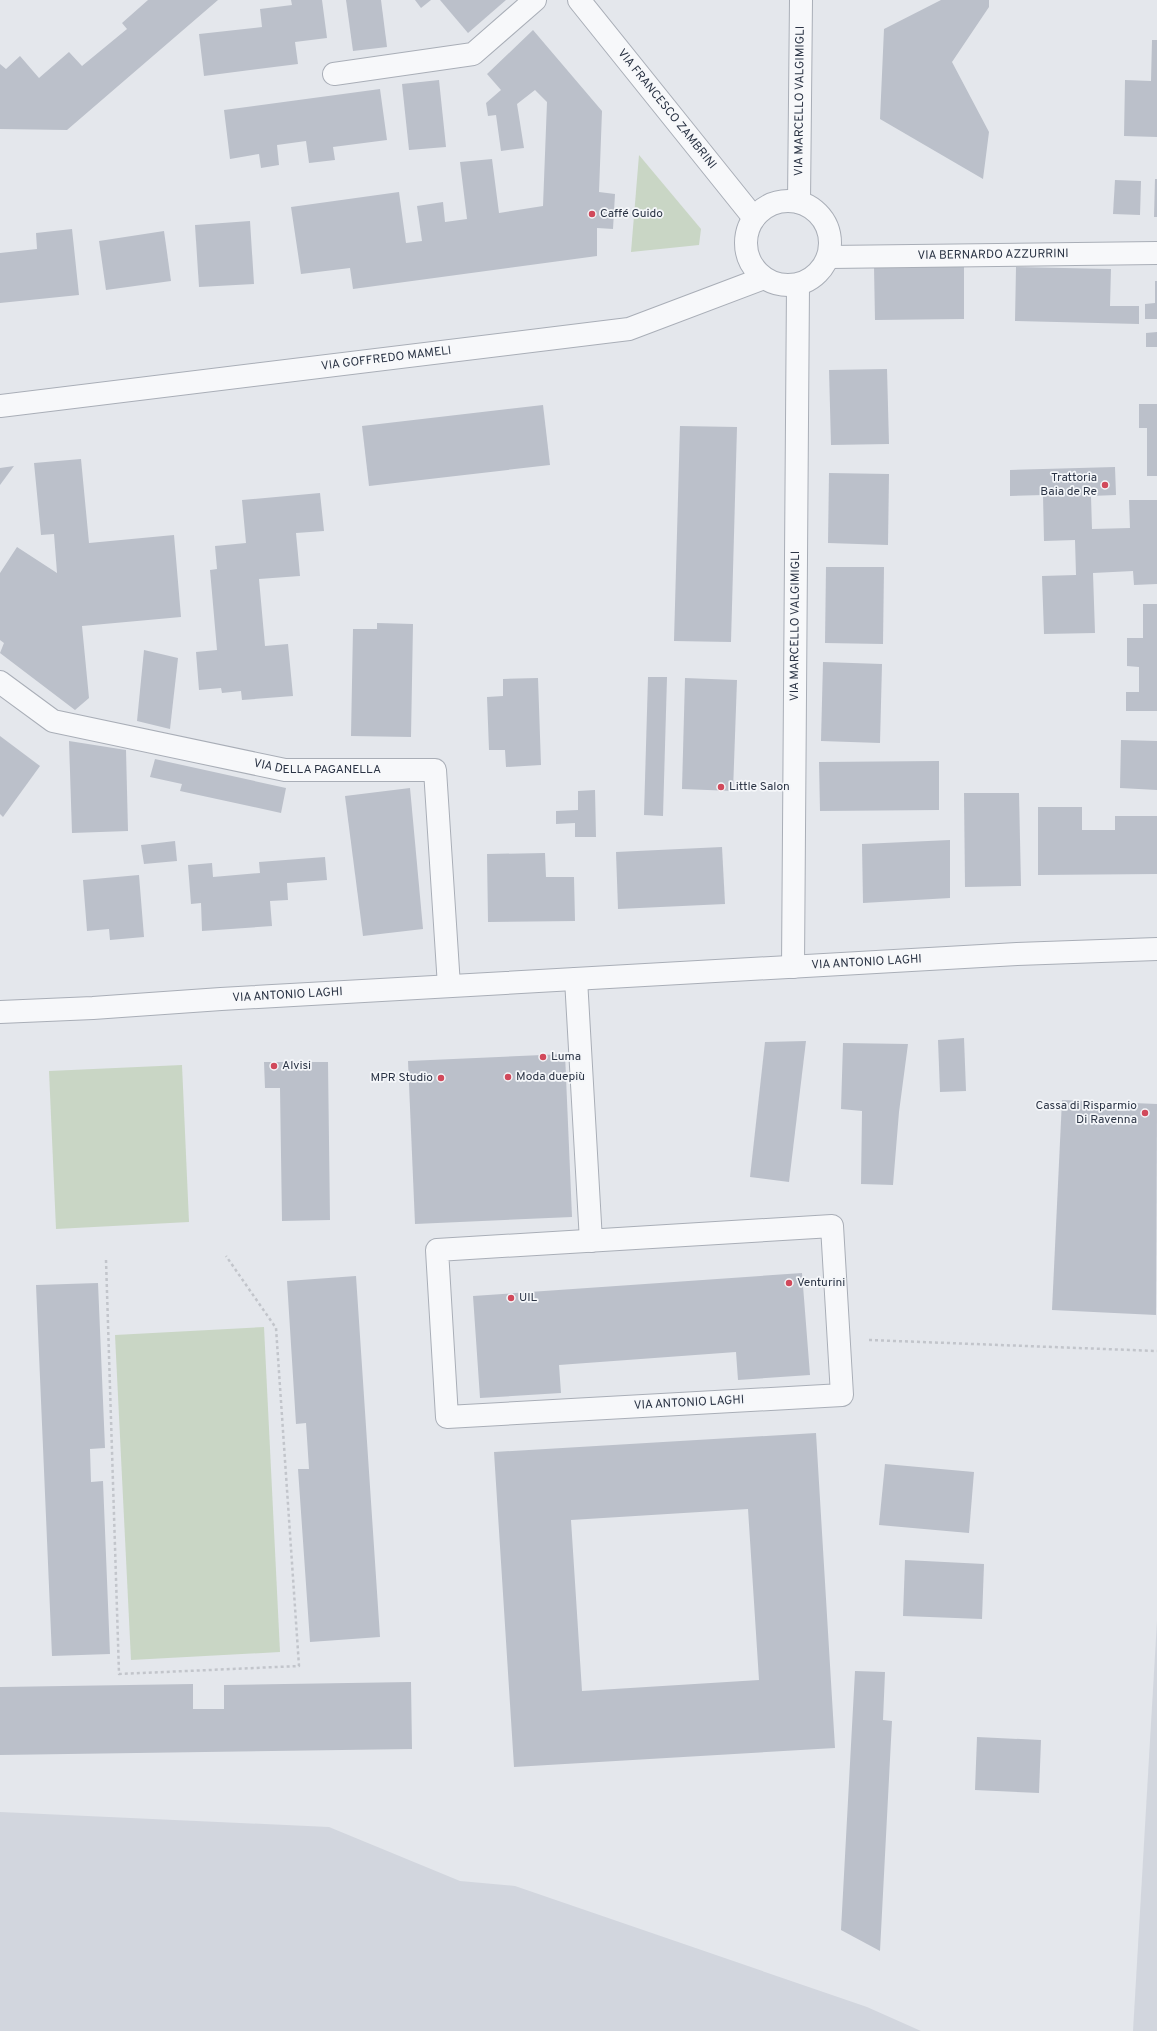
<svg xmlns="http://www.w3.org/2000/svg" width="1157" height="2031" font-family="Overpass,sans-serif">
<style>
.built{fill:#d2d6de}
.green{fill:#c9d6c5}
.building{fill:#bbc0ca;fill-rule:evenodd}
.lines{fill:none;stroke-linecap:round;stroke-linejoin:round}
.lane-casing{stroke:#a9aeb7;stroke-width:24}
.street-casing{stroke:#a9aeb7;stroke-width:24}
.path{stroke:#c2c5cb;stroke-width:2.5;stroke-dasharray:3 3;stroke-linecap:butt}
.lane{stroke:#f7f8fa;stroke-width:22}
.street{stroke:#f7f8fa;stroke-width:22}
.poi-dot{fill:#d1495b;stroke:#f4f6f9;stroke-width:1.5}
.labels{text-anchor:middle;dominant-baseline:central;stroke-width:3.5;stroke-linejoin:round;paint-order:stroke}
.street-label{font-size:12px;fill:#2b3445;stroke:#f4f6f9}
.poi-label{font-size:12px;fill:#2b3445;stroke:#f4f6f9;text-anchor:start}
</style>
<rect width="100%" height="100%" fill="#e4e7ec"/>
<g class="built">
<polygon points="1157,1621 1157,2031 1133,2031"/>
<polygon points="0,1812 329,1827 460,1881 515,1886 867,2007 921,2031 0,2031"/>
</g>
<g class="green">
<polygon points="639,155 701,229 699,245 631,252"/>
<polygon points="182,1065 189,1222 56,1229 49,1071"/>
<polygon points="264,1327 280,1652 131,1660 115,1335"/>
</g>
<g class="building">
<polygon points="148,0 218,0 67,130 0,129 0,64 6,69 20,56 39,78 69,52 82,66 127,29 122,23"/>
<polygon points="291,0 322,0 327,38 295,42 298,64 204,76 199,34 262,27 260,9 292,5"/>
<polygon points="346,0 381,0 387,47 353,51"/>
<polygon points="415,0 431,0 421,8"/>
<polygon points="440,0 506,0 468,33"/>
<polygon points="941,0 989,0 989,7 952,62 989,132 983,179 880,119 884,29"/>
<polygon points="533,30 602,111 599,192 615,194 613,229 597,228 597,256 353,289 350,268 301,274 291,207 399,192 406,243 422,241 417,206 443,202 445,222 467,219 460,162 492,159 499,213 543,206 547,102 535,90 517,104 524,148 501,151 496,115 488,116 486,103 501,90 487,74"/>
<polygon points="1152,40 1157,40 1157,137 1124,136 1125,80 1151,81"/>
<polygon points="439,80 446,147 409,150 402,84"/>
<polygon points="380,89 387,140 333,147 335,160 309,163 306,141 277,145 279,165 261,168 259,154 230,159 224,110"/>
<polygon points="1155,179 1157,179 1157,217 1154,217"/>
<polygon points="1115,180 1141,181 1140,215 1113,214"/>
<polygon points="250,221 254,284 199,287 195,225"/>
<polygon points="72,229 79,295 0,303 0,253 37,249 36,233"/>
<polygon points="164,231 171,281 106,290 99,241"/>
<polygon points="964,266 964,319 875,320 874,267"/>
<polygon points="1016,267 1111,269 1110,306 1139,306 1139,324 1015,321"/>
<polygon points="1155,281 1157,281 1157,319 1145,319 1145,304 1155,303"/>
<polygon points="1157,332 1157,347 1146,347 1146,333"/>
<polygon points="887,369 889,444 831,445 829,370"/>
<polygon points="1139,404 1157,404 1157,476 1147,476 1147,428 1139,428"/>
<polygon points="543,405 550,465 369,486 362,426"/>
<polygon points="680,426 737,427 731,642 674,641"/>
<polygon points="81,459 89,543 174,535 181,617 82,626 89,698 75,710 0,653 4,643 0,640 0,573 17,547 57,573 54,534 41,535 34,463"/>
<polygon points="14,466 0,485 0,468"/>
<polygon points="1115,467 1116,495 1091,496 1092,529 1130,528 1129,500 1157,500 1157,584 1134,585 1133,571 1093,573 1095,633 1044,634 1042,576 1076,575 1075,540 1044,541 1043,495 1010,496 1010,470"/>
<polygon points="829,473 889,474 888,545 828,543"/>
<polygon points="320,493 324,531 296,533 300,576 259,579 265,646 288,644 293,696 242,700 241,691 222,693 221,688 199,690 196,652 217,650 210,570 217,569 215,546 246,543 242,500"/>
<polygon points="826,567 884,567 883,644 825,643"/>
<polygon points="1143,604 1157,604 1157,711 1126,711 1126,692 1139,692 1139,667 1127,666 1127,638 1143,638"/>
<polygon points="377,623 413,624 411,737 351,736 353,629 377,629"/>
<polygon points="144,650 178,658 170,729 137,721"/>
<polygon points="823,662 882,664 880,743 821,741"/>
<polygon points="648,677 667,677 663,816 644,815"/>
<polygon points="538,678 541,765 506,767 505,750 489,750 487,697 503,696 503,679"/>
<polygon points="685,678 737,680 733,791 682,789"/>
<polygon points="0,736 40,766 3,817 0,814"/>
<polygon points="1121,740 1157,741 1157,790 1120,788"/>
<polygon points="69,741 126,750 128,831 72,833"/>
<polygon points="155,759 286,788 281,813 180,791 182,784 150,777"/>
<polygon points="939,761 939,810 820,811 819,762"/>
<polygon points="410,788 423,929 363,936 345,796"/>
<polygon points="595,790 596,837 575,837 575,823 556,824 556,811 578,810 578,791"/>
<polygon points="964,793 1019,793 1021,886 965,887"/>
<polygon points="1038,807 1082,807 1082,830 1115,830 1115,816 1157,816 1157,874 1038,875"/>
<polygon points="950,840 950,898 863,903 862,844"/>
<polygon points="175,841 177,861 144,864 141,845"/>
<polygon points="722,847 725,904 618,909 616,852"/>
<polygon points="545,853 546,877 574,877 575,921 488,922 487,854"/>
<polygon points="325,857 327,880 287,883 288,900 270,901 272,926 202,931 201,903 191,904 188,865 212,863 213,877 260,873 259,862"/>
<polygon points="139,875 144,937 110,940 109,929 87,931 83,880"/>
<polygon points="964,1038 966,1091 940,1092 938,1040"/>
<polygon points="806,1041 789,1182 750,1177 765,1042"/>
<polygon points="843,1043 908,1044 899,1112 893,1185 861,1184 862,1111 841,1109"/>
<polygon points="565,1054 572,1217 415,1224 408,1061"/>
<polygon points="264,1062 328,1062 330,1220 282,1221 280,1088 265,1088"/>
<polygon points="1062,1100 1157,1104 1156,1315 1052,1310"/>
<polygon points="802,1273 810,1375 738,1380 736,1352 559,1365 561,1393 480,1398 473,1296"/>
<polygon points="356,1276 380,1637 310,1642 298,1469 309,1469 306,1423 296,1424 287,1281"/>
<polygon points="98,1283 105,1448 90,1449 91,1482 103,1481 110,1654 52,1656 36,1285"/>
<path d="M816 1433 835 1748 514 1767 494 1452ZM748 1509 759 1680 582 1691 571 1520Z"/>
<polygon points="885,1464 974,1472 969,1533 879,1525"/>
<polygon points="905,1560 984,1564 982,1619 903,1616"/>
<polygon points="855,1671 885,1672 883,1720 892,1721 880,1951 841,1930"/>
<polygon points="411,1682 412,1749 0,1755 0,1687 193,1684 193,1709 224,1709 224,1685"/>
<polygon points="977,1737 1041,1740 1039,1793 975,1790"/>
</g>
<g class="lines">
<defs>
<g id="lane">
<polyline points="576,979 591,1241"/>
<polygon points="832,1226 842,1395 447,1417 437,1250"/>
</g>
<g id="street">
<path id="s1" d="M579 0 754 218"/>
<polyline points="334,74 473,54 535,0"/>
<circle cx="788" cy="243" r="42"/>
<path id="s2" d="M799 202 801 0"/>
<path id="s3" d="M829 257 1157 253"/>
<path id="s4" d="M0 406 629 329 764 278"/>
<path id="s5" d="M0 682 53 721 285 770H435L449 986"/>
<path id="s6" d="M793 967 798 285"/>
<path id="s7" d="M0 1012 93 1008 221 999 1017 954 1157 949"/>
</g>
</defs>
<use href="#lane" class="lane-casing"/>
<use href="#street" class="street-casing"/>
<g class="path">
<polyline points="106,1260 119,1674 299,1666 276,1328 226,1256"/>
<polyline points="869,1340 1157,1351"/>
</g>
<use href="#lane" class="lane"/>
<use href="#street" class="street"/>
</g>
<g class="poi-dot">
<circle cx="592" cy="214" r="4"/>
<circle cx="1105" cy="485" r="4"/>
<circle cx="721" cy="787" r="4"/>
<circle cx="543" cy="1057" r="4"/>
<circle cx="274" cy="1066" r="4"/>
<circle cx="508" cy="1077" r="4"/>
<circle cx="441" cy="1078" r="4"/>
<circle cx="1145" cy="1113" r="4"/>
<circle cx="789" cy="1283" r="4"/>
<circle cx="511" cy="1298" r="4"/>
</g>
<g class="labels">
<g class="street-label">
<text stroke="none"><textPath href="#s2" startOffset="101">VIA MARCELLO VALGIMIGLI</textPath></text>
<text stroke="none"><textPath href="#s1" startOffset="140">VIA FRANCESCO ZAMBRINI</textPath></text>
<text stroke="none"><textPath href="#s3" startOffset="164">VIA BERNARDO AZZURRINI</textPath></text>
<text stroke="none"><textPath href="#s4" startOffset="389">VIA GOFFREDO MAMELI</textPath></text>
<text stroke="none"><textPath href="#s6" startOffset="341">VIA MARCELLO VALGIMIGLI</textPath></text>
<text stroke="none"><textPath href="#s5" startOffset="335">VIA DELLA PAGANELLA</textPath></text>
<text stroke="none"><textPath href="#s7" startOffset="868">VIA ANTONIO LAGHI</textPath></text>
<text stroke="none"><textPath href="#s7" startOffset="288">VIA ANTONIO LAGHI</textPath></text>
<text transform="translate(689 1403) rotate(-3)">VIA ANTONIO LAGHI</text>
</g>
<g class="poi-label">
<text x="600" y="214">Caffé Guido</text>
<text x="1097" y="478" text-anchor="end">Trattoria<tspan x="1097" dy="14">Baia de Re</tspan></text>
<text x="729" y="787">Little Salon</text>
<text x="551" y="1057">Luma</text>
<text x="282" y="1066">Alvisi</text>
<text x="516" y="1077">Moda duepiù</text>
<text x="433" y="1078" text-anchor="end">MPR Studio</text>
<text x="1137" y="1106" text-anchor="end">Cassa di Risparmio<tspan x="1137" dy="14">Di Ravenna</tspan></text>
<text x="797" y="1283">Venturini</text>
<text x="519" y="1298">UIL</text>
</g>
</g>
</svg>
